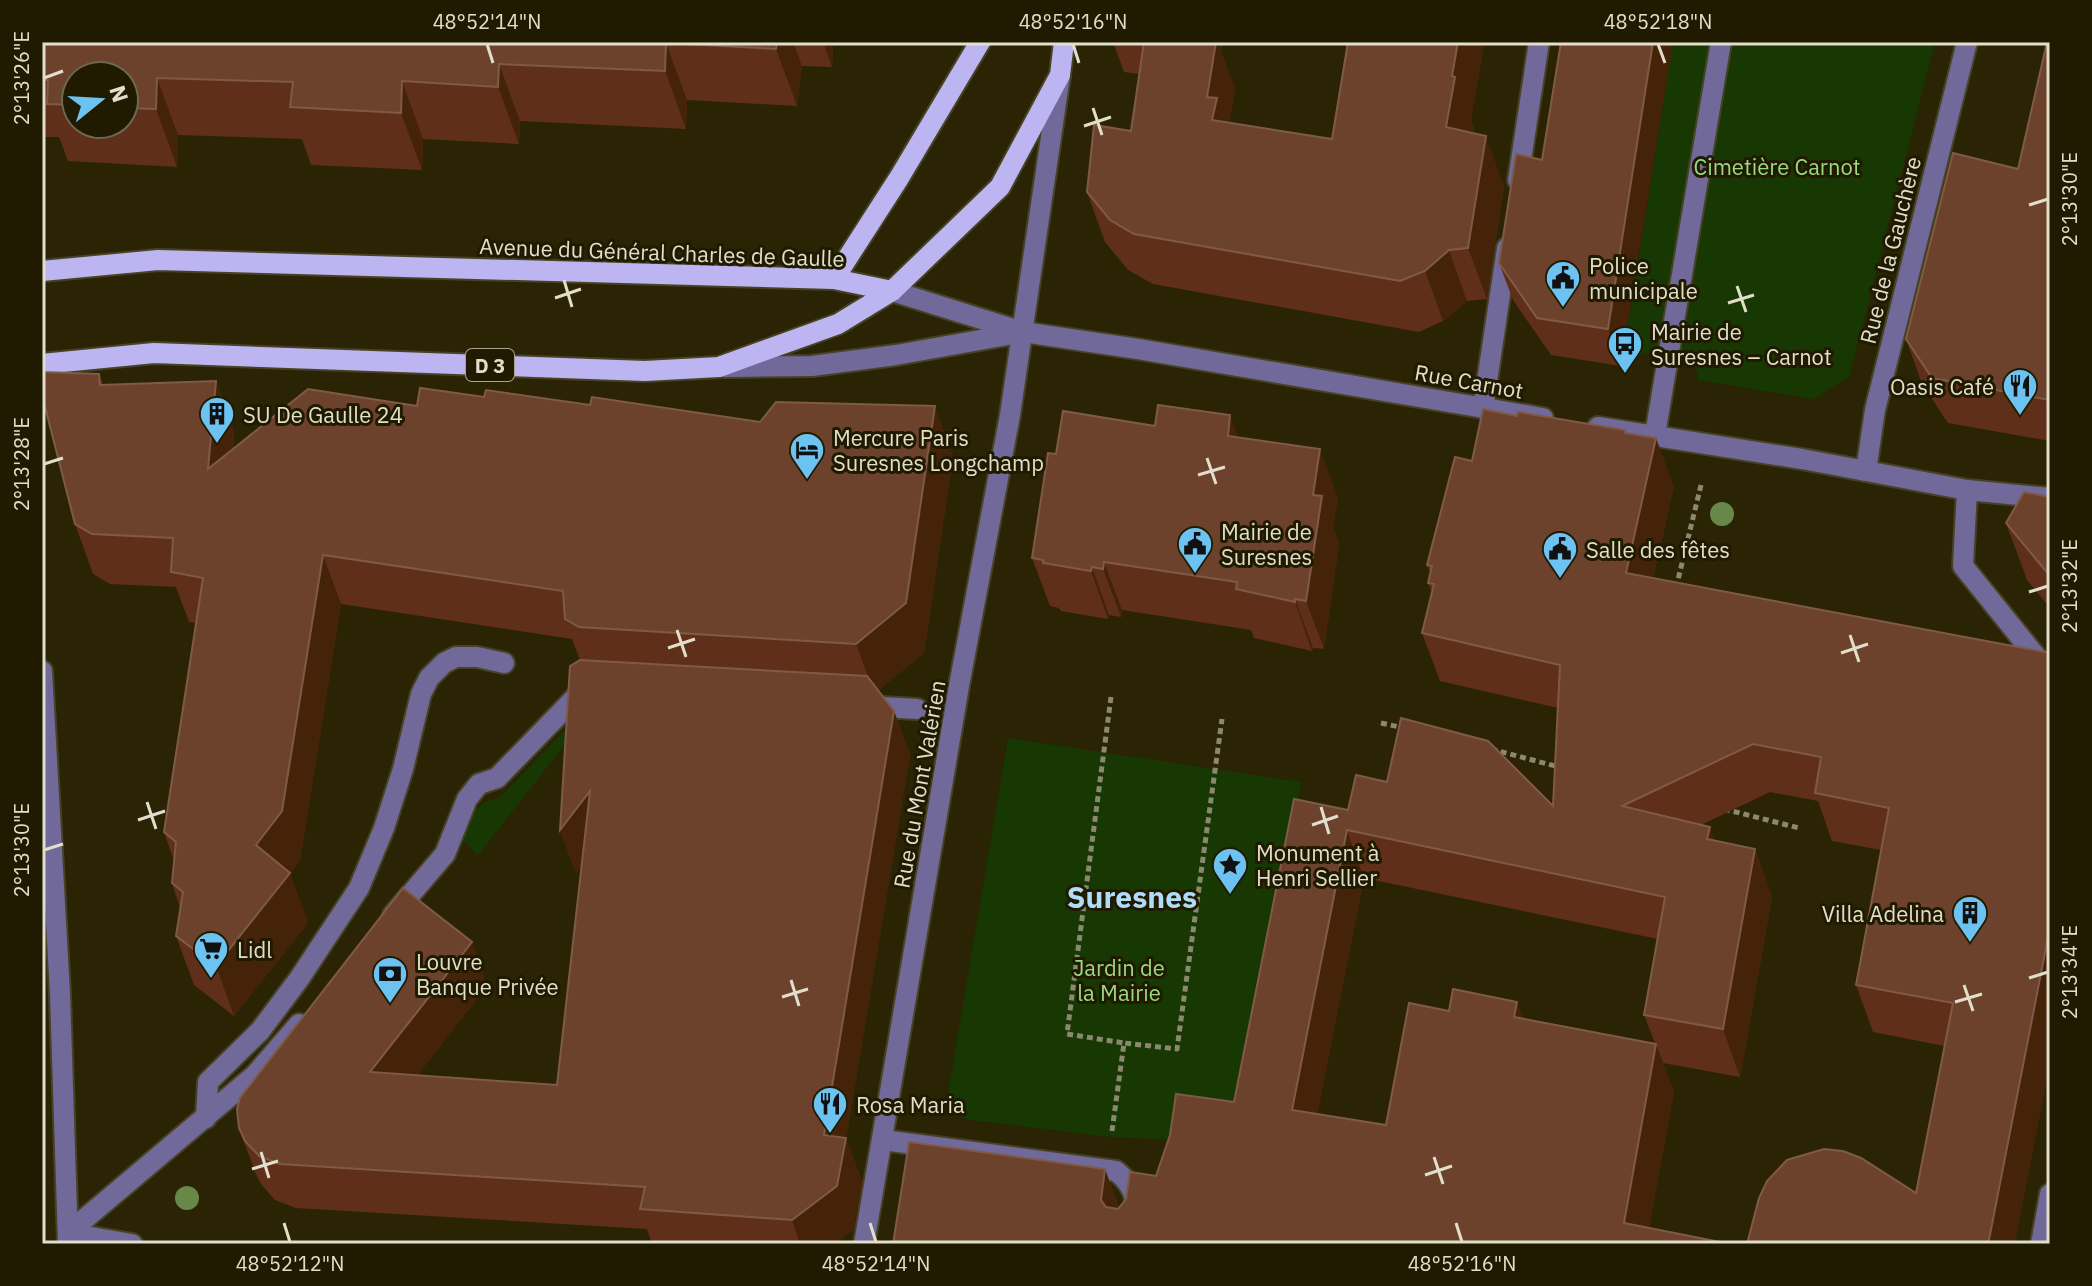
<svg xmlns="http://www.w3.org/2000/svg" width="2092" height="1286" font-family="'IBM Plex Sans',sans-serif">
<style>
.green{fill:#173803}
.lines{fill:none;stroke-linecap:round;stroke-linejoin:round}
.minor-casing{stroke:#474224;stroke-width:24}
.major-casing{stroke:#474224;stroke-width:24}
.path{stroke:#8c886f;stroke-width:5;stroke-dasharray:6 4;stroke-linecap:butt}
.minor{stroke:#706999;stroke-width:20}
.major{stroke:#bdb5f1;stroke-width:20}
.tree{fill:#688849}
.wall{fill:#5f2f19;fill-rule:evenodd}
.shaded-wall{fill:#442309}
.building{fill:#6d422d;stroke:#7f5a46;stroke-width:2}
.ticks{fill:none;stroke:#e1decc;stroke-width:3}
.labels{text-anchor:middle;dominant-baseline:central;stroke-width:6;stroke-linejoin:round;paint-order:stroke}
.shield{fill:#201a00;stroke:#a7a38f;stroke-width:2}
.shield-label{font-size:20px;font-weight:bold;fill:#e1decc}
.park-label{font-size:22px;fill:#9bd981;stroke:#201a00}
.street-label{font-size:22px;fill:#e1decc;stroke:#201a00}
.poi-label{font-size:22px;fill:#e1decc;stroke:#201a00;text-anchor:start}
.district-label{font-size:30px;font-weight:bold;fill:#afdcf7;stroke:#201a00}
.neatline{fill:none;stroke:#e1decc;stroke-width:3}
.ticks-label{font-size:20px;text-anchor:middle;fill:#e1decc}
</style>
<rect width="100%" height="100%" fill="#2a2404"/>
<g class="green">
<path d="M1673 42H1935L1849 377 1813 399 1698 380C1698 377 1697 370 1695 367 1687 353 1652 352 1637 355L1628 368 1621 367Z"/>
<path d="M585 710V719L478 855 462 839C471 816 473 804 499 798Z"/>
<polygon points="1008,738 1301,782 1246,1143 1111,1137 964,1119 947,1100"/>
</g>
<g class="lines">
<defs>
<g id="minor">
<polyline points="1518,180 1539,42"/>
<polyline points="892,291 1023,332 1138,349 1543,418"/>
<polyline points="725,367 812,366 896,355 1019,333"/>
<polyline points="1483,408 1507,248"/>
<polyline points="1598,427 1802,459 1967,490 2050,498"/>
<polyline points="1655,435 1721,42"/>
<polyline points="1866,471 1875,410 1967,42"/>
<polyline points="1967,490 1963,566 2050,674"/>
<polyline points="42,671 60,994 68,1243"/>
<polyline points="864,706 917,709"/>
<polyline points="393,915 445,854 467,799 479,784 497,778 574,699 588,692"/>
<polyline points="206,1118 208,1082 260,1031 299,979 359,888 384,828 403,769 421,694 429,678 444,663 456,657 477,657 504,663"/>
<path d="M883 1140 1116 1171C1144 1193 1135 1213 1131 1244"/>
<polyline points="68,1233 255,1075 299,1024"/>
<polyline points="68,1233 132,1244"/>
<polyline points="864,1244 959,686 1010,415 1060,76"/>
<polyline points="2041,1244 2050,1194"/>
</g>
<g id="major">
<polyline points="42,271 158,260 834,279 892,291"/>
<polyline points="834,279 899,178 980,42"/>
<polyline points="42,364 154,353 645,371 719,367 838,324 892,291 1000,187 1060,75 1064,42"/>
</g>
</defs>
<use href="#minor" class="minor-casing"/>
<use href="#major" class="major-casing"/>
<g class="path">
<polyline points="1676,588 1701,485"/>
<polyline points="1111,697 1067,1034 1124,1043"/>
<polyline points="1381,723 1404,728"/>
<polyline points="1491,749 1559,767"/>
<polyline points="1724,809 1799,828"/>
<polyline points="1112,1131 1124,1043 1177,1049 1222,719"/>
</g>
<use href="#minor" class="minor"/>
<use href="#major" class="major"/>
</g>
<g class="tree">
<circle cx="1722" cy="514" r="12"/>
<circle cx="187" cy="1198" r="12"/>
</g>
<g class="wall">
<path d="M42 42H833L832 67 802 66 797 106 687 100 686 129 520 121 519 144 423 139 422 170 311 165 302 139 178 135 177 167 68 161 59 137H42ZM76 76H124V124H76Z"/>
<polygon points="1113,42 1222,42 1221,52 1235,89 1229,123 1332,139 1471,121 1474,127 1473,133 1504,186 1487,299 1467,301 1443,321 1419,332 1153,284 1128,270 1105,242 1087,192 1131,131 1139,74 1124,72"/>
<polygon points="1561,42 1621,366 1551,355 1513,300 1499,263 1542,160"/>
<polygon points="2050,42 2050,441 1948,423 1922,384 1906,339 2018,169"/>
<polygon points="99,374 103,385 216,381 234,431 233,450 417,406 484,397 590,405 953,456 924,653 878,690 894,711 910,755 846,1139 862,1181 853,1230 834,1244 652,1244 647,1229 296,1208 275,1200 261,1184 255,1172 239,1128 472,942 487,986 417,1075 557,1085 582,866 576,873 560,830 580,660 572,639 341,604 300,860 290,874 308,923 234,1016 194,985 176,936 180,908 172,883 174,861 164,832 196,623 189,622 176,587 110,584 93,574 75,524"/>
<path d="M1517 416 1625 430 1626 433 1674 486 1653 578 2050 653 1916 1193 1944 1046 1873 1032 1856 985 1881 850 1832 841 1818 801 1770 792 1701 825 1715 841 1755 849 1772 897 1740 1077 1663 1063 1674 1091 1649 1228 893 1244 1105 1169 1119 1208 1156 1176 1234 1102 1348 810 1387 782 1553 806 1558 708 1440 681 1422 633 1432 593 1428 583 1430 573 1427 565 1472 461ZM1364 878 1658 939 1644 1015 1655 1043 1523 1018 1449 1011 1386 1125 1317 1114Z"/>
<polygon points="1155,426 1238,437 1338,498 1333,527 1339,544 1324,649 1313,648 1312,651 1254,638 1251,630 1122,610 1121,617 1109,615 1108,619 1061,611 1059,608 1050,606 1032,558 1056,454"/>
<polygon points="2050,497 2050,608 2027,580 2006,523"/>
</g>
<g class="shaded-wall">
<polygon points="777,42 793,42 802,66 797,106 776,49"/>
<polygon points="823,42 833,42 832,67"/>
<polygon points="1202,42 1222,42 1221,52 1235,89 1228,130 1212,120 1207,97"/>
<polygon points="1458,42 1485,42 1471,121 1474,127 1465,177 1446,127 1452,76"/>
<polygon points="1653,42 1673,42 1621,366 1608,329"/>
<polygon points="666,43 687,100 686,129 665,71"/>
<polygon points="499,64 520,121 519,144 498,87"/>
<polygon points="157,78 178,135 177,167 156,109"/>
<polygon points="402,81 423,139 422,170 401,113"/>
<polygon points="1486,136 1504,186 1487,299 1468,248"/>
<polygon points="1449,250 1467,301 1443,321 1425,271"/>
<polygon points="216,381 234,431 227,519 208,469"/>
<polygon points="935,406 953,456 924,653 874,693 856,644"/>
<polygon points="1230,415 1248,463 1228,436"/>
<polygon points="1656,438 1674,486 1643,621 1626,573"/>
<polygon points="1320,449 1338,498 1333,527 1339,544 1324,649 1306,601 1313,495"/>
<polygon points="323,555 341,604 300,860 290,874 308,923 234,1016 216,966"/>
<polygon points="1104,562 1122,610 1121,617 1103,569"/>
<polygon points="1092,567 1109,615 1108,619 1091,571"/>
<polygon points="1295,599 1313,648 1312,651 1295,602"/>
<polygon points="894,711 910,755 846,1139 862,1181 853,1230 834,1244 800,1244 792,1220 824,1135"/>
<polygon points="590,791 606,835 576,873 560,830"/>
<polygon points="1710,827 1727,875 1707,839"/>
<polygon points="1347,830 1364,878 1309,1158 1292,1110"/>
<polygon points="1755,849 1772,897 1740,1077 1723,1029"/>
<polygon points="2050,927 2050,1064 2015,1244 1984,1244"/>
<polygon points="472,942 487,986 386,1116 370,1072"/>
<polygon points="1517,1002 1534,1050 1514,1017"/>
<polygon points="1656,1044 1674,1091 1646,1244 1624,1223"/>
<polygon points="1105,1169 1122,1217 1119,1244 1101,1200"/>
</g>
<g class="building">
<polygon points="42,42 777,42 776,49 666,43 665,71 499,64 498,87 402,81 401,113 290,107 293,82 157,78 156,109 124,108 124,76 76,76 76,105 47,104 48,80 42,80"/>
<polygon points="1144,42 1216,42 1207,97 1217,98 1212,120 1332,139 1348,42 1458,42 1452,76 1455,77 1446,127 1486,136 1468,248 1449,250 1425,271 1400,281 1134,234 1110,220 1087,192 1094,125 1131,131"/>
<polygon points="1561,42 1653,42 1608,329 1537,318 1499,263 1516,154 1542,160"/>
<polygon points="2047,42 2050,42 2050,400 1932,378 1906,339 1953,153 2018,169"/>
<polygon points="42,372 99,374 100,385 216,381 208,469 308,389 417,406 420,388 484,397 486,390 590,405 592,397 760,422 776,402 935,406 906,603 856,644 579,627 565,619 563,591 323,555 282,811 256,845 290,873 216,966 176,936 183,892 172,883 176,842 164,832 203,578 171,572 173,538 92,534 75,524 42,395"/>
<polygon points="1158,405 1230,415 1228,436 1320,449 1313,495 1322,496 1306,601 1295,599 1295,602 1236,589 1237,582 1104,562 1103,569 1092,567 1091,571 1043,563 1043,560 1032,558 1048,453 1056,454 1063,411 1155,426"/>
<polygon points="1483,409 1517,416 1518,412 1625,430 1625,433 1656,438 1626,573 2050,653 2050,927 1989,1240 1984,1244 1747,1244 1759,1198 1767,1181 1787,1160 1824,1149 1843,1151 1861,1158 1916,1193 1953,1003 1856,985 1889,808 1815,793 1821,757 1753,744 1622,806 1710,827 1707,839 1755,849 1723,1029 1644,1015 1665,897 1347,830 1292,1110 1386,1125 1409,1003 1449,1011 1453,989 1517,1002 1514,1017 1656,1044 1624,1223 1730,1244 893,1244 909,1142 1105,1169 1101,1200 1106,1207 1118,1209 1126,1199 1130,1172 1156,1176 1170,1135 1176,1094 1234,1102 1294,799 1348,810 1356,775 1387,782 1401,718 1488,741 1553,806 1560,665 1422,633 1434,584 1428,583 1432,566 1427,565 1455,457 1472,461"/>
<polygon points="2024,492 2050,497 2050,576 2006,523"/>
<polygon points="580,660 867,676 894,711 824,1135 846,1138 837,1186 792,1220 640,1209 645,1187 280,1164 259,1156 245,1141 239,1128 237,1109 240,1098 403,888 472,942 370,1072 557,1085 590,791 560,830 570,666"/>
</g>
<path class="ticks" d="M487 44 493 63M1073 44 1079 63M1658 44 1665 63M44 78 63 71M1093 108 1102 135M1084 126 1111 117M2029 205 2048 199M564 280 572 307M1737 286 1746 312M555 298 581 289M1728 303 1754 295M1207 458 1216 484M44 464 63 458M1198 475 1225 467M2029 592 2048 586M677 630 686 657M1850 635 1859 662M668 648 695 639M1841 653 1868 644M147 802 156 829M1321 807 1329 834M138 820 165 811M1312 825 1338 816M44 850 63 844M2029 978 2048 972M791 980 799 1006M1964 985 1973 1011M782 997 808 989M1955 1002 1982 994M261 1152 269 1178M1434 1157 1443 1184M252 1169 278 1161M1425 1175 1452 1166M284 1223 290 1242M870 1223 876 1242M1456 1223 1462 1242"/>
<defs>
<symbol id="civic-pin" viewBox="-11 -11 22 30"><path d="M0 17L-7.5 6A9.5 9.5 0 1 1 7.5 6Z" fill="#6cc3f2" stroke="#201a00"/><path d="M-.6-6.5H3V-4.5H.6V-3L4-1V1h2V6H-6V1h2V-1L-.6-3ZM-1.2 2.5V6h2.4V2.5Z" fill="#111"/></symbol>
<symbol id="bus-pin" viewBox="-11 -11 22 30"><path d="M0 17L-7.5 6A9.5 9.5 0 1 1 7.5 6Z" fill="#6cc3f2" stroke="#201a00"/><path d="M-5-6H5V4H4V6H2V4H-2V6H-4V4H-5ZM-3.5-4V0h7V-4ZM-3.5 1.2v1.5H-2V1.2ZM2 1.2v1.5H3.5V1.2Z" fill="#111"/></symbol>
<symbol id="restaurant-pin" viewBox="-11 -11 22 30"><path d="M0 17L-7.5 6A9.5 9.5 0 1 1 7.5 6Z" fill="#6cc3f2" stroke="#201a00"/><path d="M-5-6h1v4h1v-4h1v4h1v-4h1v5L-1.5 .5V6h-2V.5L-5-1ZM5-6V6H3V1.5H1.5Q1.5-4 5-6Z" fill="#111"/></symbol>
<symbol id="building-pin" viewBox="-11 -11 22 30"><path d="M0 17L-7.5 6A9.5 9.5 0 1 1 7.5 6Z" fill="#6cc3f2" stroke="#201a00"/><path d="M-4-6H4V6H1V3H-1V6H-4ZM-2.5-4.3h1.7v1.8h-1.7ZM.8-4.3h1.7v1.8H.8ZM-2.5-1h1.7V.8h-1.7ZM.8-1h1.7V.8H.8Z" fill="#111"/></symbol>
<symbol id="hotel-pin" viewBox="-11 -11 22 30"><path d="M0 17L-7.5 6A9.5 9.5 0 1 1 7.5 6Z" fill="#6cc3f2" stroke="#201a00"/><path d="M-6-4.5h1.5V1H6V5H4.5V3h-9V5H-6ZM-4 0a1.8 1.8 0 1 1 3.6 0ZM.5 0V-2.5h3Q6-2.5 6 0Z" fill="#111"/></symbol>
<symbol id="sight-pin" viewBox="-11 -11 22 30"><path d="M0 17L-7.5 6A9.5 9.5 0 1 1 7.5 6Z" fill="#6cc3f2" stroke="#201a00"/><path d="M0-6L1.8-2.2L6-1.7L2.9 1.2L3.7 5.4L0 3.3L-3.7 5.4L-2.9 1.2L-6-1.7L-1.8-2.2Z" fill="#111"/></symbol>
<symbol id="supermarket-pin" viewBox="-11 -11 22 30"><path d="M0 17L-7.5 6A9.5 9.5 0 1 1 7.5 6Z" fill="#6cc3f2" stroke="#201a00"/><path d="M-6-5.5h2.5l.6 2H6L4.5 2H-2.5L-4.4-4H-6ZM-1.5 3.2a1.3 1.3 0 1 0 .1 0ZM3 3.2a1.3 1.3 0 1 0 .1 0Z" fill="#111"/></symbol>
<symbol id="bank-pin" viewBox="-11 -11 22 30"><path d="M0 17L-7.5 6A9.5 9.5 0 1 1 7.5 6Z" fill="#6cc3f2" stroke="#201a00"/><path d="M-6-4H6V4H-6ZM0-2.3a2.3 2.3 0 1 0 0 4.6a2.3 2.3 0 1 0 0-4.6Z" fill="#111"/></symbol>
</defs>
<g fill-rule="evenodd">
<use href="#civic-pin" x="1543" y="258" width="40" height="54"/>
<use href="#bus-pin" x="1605" y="324" width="40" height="54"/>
<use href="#restaurant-pin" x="2000" y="366" width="40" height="54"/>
<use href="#building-pin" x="197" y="394" width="40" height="54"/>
<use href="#hotel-pin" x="787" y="430" width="40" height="54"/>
<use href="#civic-pin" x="1175" y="524" width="40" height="54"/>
<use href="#civic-pin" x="1540" y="529" width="40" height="54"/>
<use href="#sight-pin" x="1210" y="845" width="40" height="54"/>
<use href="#building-pin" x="1950" y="893" width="40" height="54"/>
<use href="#supermarket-pin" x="191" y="929" width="40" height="54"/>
<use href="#bank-pin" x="370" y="954" width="40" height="54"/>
<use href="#restaurant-pin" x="810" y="1084" width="40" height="54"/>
</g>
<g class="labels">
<rect class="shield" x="466" y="349" width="48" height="32" rx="6"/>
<g class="shield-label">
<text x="490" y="365">D 3</text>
</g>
<g class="park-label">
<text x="1777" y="166">Cimetière Carnot</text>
<text x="1119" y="967">Jardin de<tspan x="1119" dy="25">la Mairie</tspan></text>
</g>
<g class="street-label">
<text transform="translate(1890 250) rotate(-76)">Rue de la Gauchère</text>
<text transform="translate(662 252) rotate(2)">Avenue du Général Charles de Gaulle</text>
<text transform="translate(1469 381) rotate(10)">Rue Carnot</text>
<text transform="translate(919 784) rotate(-80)">Rue du Mont Valérien</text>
</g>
<g class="poi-label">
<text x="1589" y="265">Police<tspan x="1589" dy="25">municipale</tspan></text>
<text x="1651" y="331">Mairie de<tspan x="1651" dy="25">Suresnes – Carnot</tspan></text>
<text x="1994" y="386" text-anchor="end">Oasis Café</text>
<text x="243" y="414">SU De Gaulle 24</text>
<text x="833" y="437">Mercure Paris<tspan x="833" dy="25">Suresnes Longchamp</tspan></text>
<text x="1221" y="531">Mairie de<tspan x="1221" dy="25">Suresnes</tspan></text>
<text x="1586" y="549">Salle des fêtes</text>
<text x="1256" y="852">Monument à<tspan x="1256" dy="25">Henri Sellier</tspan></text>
<text x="1944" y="913" text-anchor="end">Villa Adelina</text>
<text x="237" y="949">Lidl</text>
<text x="416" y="961">Louvre<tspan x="416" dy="25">Banque Privée</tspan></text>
<text x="856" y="1104">Rosa Maria</text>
</g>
<g class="district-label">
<text x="1132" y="896">Suresnes</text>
</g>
</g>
<rect width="2092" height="1286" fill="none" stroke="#201a00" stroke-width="88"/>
<g transform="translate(100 100) rotate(72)"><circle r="38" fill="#201a00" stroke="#6d6852" stroke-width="2"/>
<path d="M0-6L14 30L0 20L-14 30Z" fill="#6cc3f2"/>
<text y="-12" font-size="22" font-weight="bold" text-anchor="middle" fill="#e1decc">N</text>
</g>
<rect x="44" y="44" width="2004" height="1198" class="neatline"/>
<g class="ticks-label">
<text x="487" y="29">48°52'14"N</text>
<text x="1073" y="29">48°52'16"N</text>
<text x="1658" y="29">48°52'18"N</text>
<text transform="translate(22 78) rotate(-90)" y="7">2°13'26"E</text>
<text transform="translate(2070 199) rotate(-90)" y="7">2°13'30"E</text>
<text transform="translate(22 464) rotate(-90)" y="7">2°13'28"E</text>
<text transform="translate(2070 586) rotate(-90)" y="7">2°13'32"E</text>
<text transform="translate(22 850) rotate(-90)" y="7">2°13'30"E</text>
<text transform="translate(2070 972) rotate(-90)" y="7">2°13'34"E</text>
<text x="290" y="1271">48°52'12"N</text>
<text x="876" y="1271">48°52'14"N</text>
<text x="1462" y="1271">48°52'16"N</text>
</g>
</svg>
